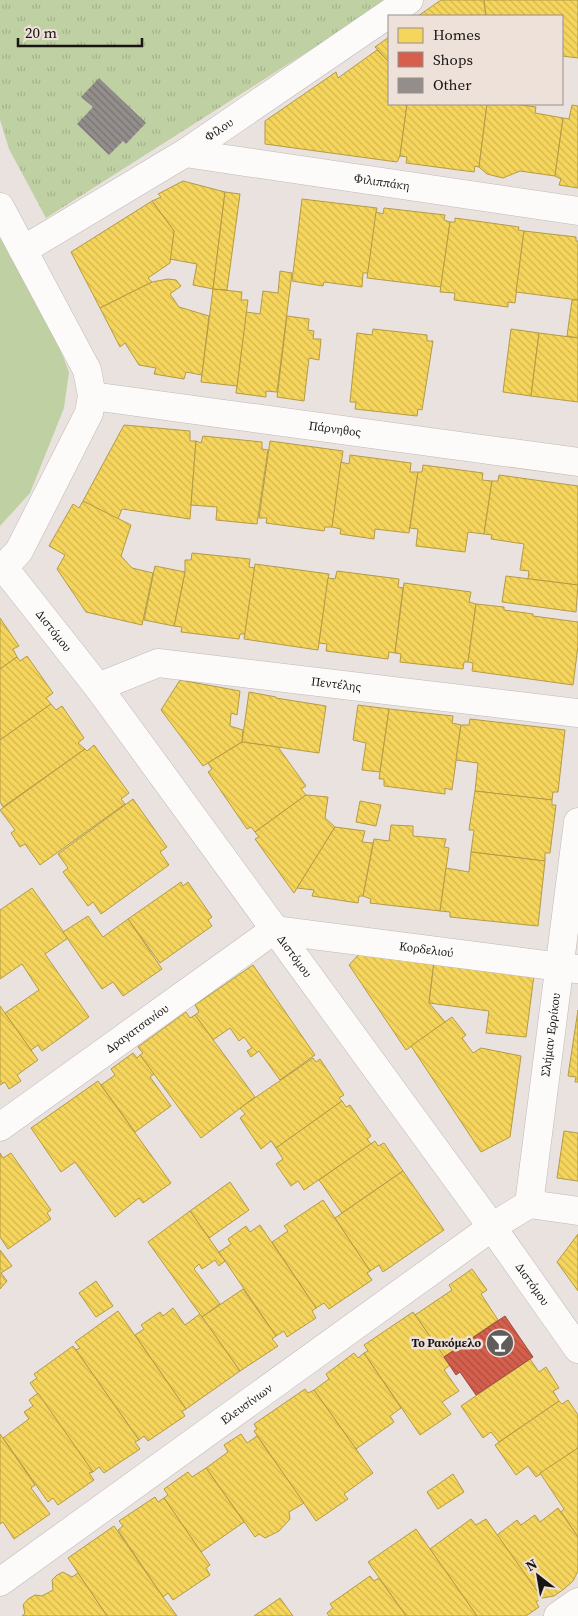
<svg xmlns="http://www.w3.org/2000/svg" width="578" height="1616" font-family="'Source Serif 4',serif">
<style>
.grass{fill:url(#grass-tufts)}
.park{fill:#bfd1a3}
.homes{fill:url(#homes-back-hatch);stroke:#b49b46}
.shops{fill:url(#shops-back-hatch);stroke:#9d4a3c}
.building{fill:url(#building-back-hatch)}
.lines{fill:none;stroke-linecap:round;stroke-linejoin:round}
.minor-casing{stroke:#bfb9b6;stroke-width:29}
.minor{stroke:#fcfbfa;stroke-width:28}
.labels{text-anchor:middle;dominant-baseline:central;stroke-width:5;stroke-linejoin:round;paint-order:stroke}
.street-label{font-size:12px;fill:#191513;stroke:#ede1da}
.poi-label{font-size:12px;font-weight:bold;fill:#191513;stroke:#ede1da;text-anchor:end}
</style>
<defs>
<pattern id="grass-tufts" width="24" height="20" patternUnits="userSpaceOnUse" patternTransform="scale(1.25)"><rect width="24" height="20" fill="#bfd1a3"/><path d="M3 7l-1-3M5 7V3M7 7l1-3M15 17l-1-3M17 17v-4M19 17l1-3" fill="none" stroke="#a4b38b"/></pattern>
<pattern id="homes-back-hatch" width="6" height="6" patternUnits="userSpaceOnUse" patternTransform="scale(1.25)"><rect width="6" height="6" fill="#f6d55c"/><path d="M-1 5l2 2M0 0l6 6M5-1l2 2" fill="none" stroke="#d2b64f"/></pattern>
<pattern id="shops-back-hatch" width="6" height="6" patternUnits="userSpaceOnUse" patternTransform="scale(1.25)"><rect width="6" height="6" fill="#d6604d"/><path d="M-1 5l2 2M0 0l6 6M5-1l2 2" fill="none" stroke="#ad4e3f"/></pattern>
<pattern id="building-back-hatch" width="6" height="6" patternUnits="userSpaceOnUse" patternTransform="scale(1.25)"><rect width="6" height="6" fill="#938e8c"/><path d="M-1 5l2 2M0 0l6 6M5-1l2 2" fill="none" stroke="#777371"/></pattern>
</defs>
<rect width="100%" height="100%" fill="#e9e2de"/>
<polygon class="grass" points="0,0 386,0 356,21 46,218 9,149 0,120"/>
<polygon class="park" points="0,231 52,328 69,372 64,408 30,493 0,526"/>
<g class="homes">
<polygon points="441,0 484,0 486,16 418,16"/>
<polygon points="484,0 578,0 578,58 562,56 562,16 486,16"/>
<polygon points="389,37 389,62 375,47"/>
<polygon points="377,50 389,62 389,104 407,104 400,156 397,162 265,144 265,121 336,72 338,78"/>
<polygon points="407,104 487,104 479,167 475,166 474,172 406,163 407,157 400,156"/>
<polygon points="487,104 494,105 494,104 514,104 536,107 535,113 563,118 555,176 520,171 503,178 487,174 479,167"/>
<polygon points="572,105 578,106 578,188 559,185 561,179 555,176 563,118 569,119"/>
<polygon points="183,181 225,192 213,289 193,285 197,264 170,259 174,231 152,201 161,197 158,194"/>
<polygon points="225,192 240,194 227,290 213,289"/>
<polygon points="302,199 377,208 368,273 363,273 362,287 324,282 323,286 292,281"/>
<polygon points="152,201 174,231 170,263 148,278 152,282 100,308 71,252"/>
<polygon points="384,208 445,215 444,220 450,222 441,287 367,278 376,212 383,214"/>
<polygon points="455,218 519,227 518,230 524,231 515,303 508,302 508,307 454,300 455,293 440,292 450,222 455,222"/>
<polygon points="524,231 576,237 576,241 578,241 578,300 516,292"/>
<polygon points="280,271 292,273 277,392 266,391 266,397 236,393 246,312 260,314 263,291 278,293"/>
<polygon points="168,279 176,280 181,286 170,294 179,307 209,316 202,375 186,372 184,379 154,374 156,368 139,365 125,343 120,347 100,308 152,282"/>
<polygon points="213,289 242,292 241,300 248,300 237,386 201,382"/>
<polygon points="572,300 578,300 578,338 567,336"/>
<polygon points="287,316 309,319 308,330 314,331 313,339 321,339 319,360 309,358 304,401 277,397"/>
<polygon points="373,329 427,335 427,341 433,341 422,410 418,409 417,416 355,409 356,402 350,402 357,333 372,335"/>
<polygon points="511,329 539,333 531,396 503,392"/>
<polygon points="539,333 578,338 578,402 531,396"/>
<polygon points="124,425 190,431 190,441 196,441 190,519 122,509 118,519 83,501"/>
<polygon points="203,436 262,442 262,449 268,450 257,524 216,520 217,507 191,505 196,441 201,443"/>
<polygon points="270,441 343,451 332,527 325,527 324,531 266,523 267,518 259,518"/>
<polygon points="350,455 411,463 410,472 418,472 409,533 375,529 374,539 340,534 341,529 332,527 341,462 349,464"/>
<polygon points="423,465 483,473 482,480 492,481 484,534 468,532 465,552 416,546 418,529 410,528 418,472 422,472"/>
<polygon points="499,475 578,486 578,585 528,579 529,571 520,570 524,544 491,539 492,535 484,534 492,481 498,481"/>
<polygon points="83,501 131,525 121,556 132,568 153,573 142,625 86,612 57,569 65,555 49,546 73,504 79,508"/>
<polygon points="192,553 250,559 249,567 255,568 245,634 240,634 239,639 181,632 182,627 174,626 185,572 185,560 191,560"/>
<polygon points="255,564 329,574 318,650 244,639"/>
<polygon points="155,566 185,572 174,626 144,620"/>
<polygon points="337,571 399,579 398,587 403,588 395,653 389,652 388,659 326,651 327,644 319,643 328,578 335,579"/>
<polygon points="506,576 578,585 576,612 502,602"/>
<polygon points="404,583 471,592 469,602 476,604 468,662 464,662 463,669 400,662 401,654 395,653"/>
<polygon points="476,604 504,607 504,610 533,614 533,616 578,622 578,646 573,685 472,671 473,663 468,662"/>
<polygon points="0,618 19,646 13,649 17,657 0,669"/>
<polygon points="27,656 53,693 46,698 51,704 0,740 0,669 17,657 20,661"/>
<polygon points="180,680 240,691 237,715 231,713 230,726 243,730 242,742 203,766 161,710"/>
<polygon points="249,692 276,697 276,698 326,706 319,753 242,742"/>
<polygon points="51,704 56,710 62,706 84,738 78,743 85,749 3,807 0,802 0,740"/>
<polygon points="358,705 389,709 380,772 362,770 366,743 353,740"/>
<polygon points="389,709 453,716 452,723 461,725 452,790 445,788 445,794 384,786 384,779 379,779"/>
<polygon points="470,719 565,730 558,792 553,792 552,800 475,791 478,763 456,760 461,725 469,725"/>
<polygon points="242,742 278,747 306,786 301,789 306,795 255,832 251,827 247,829 208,772 212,769 208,763"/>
<polygon points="94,745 129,793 121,799 125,804 40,865 25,844 20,847 11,833 15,830 0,810 85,749 87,751"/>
<polygon points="475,791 552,800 552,805 556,805 550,853 545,853 545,861 471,852 474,830 469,830"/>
<polygon points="306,795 328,797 325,818 335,827 294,893 255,839 259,837 255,832"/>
<polygon points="133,799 167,847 160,852 169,865 101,914 93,902 88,906 63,872 68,868 58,854"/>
<polygon points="360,801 381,805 376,826 356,822"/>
<polygon points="391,825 413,826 413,836 446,839 444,847 449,848 440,911 370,903 371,899 363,896 374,839 389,841"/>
<polygon points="335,827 365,831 362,842 373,843 363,896 359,896 358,903 312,896 314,890 297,888"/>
<polygon points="471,852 545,861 538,926 450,917 450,912 440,911 446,868 469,872"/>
<polygon points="181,882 183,886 188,882 212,917 208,920 212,926 160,963 128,919"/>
<polygon points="32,888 68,938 45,954 89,1017 42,1051 38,1045 31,1050 5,1013 39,990 22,964 0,979 0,910"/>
<polygon points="88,916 103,937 128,919 162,969 123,996 113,982 102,989 63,932"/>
<polygon points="362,951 434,962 429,1003 446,1023 406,1050 349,965"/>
<polygon points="434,962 534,975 526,1037 486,1033 489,1011 429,1003"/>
<polygon points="253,965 315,1055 280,1080 259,1051 251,1057 247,1051 252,1048 244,1037 239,1041 230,1028 213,1040 195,1015 199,1012 195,1005"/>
<polygon points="0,1006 38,1060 17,1075 21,1081 9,1089 5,1082 0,1085"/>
<polygon points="578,1010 578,1082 575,1082 576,1077 568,1076"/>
<polygon points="186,1012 190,1018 195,1015 255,1097 201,1138 140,1055 143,1053 138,1047"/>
<polygon points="452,1017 466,1035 462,1038 473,1053 481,1048 521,1056 510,1137 481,1152 411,1046"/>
<polygon points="133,1053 137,1058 140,1055 154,1074 150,1077 171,1106 135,1132 101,1085 115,1075 111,1069"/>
<polygon points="313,1058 316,1062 320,1059 344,1095 339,1098 342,1101 276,1148 271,1141 261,1149 240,1118 245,1114 240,1108"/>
<polygon points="98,1081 171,1183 143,1203 139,1198 115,1217 75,1162 61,1172 31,1128"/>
<polygon points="342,1101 346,1107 350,1105 371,1136 367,1139 371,1144 304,1190 298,1181 291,1186 276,1164 283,1159 276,1148"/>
<polygon points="564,1131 578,1133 578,1181 557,1178"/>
<polygon points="375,1141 378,1146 384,1143 403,1171 342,1213 319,1180"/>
<polygon points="0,1153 3,1158 11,1153 51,1210 47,1213 51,1219 8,1249 0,1237"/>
<polygon points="403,1171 444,1230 383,1272 379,1265 370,1271 335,1218"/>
<polygon points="230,1182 249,1210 209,1238 190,1211"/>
<polygon points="323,1200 370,1271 367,1273 372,1280 329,1309 324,1303 316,1308 272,1242 288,1231 284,1226"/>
<polygon points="190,1211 225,1261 219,1266 215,1260 202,1269 199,1264 194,1269 220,1304 202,1317 148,1242"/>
<polygon points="260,1225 316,1308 312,1311 316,1318 287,1337 284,1331 276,1336 219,1252 231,1244 228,1239 246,1226 250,1232"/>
<polygon points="578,1234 578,1291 557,1262"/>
<polygon points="0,1250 12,1266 1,1273 7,1281 0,1289"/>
<polygon points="472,1269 487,1290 481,1294 498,1320 444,1357 415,1315 452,1290 449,1285"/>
<polygon points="96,1281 113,1306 96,1317 79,1293"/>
<polygon points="243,1289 276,1336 272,1339 278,1346 240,1371 202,1317"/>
<polygon points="173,1308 185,1325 200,1314 240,1371 186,1409 135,1335 144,1329 141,1325 160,1312 163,1316"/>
<polygon points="118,1311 186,1409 182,1411 185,1416 148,1441 144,1436 139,1440 76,1350 80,1348 75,1342"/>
<polygon points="413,1312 450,1365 444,1370 459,1391 442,1402 451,1414 420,1435 364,1353 368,1351 364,1345"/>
<polygon points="73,1346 139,1440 135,1442 140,1449 104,1473 99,1467 93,1472 30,1383 37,1378 34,1374"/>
<polygon points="354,1353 358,1358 364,1353 401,1408 390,1416 394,1422 356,1449 314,1390 329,1379 326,1374"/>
<polygon points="530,1359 539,1372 546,1367 559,1388 553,1391 559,1401 499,1442 491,1432 483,1438 461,1406"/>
<polygon points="305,1389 308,1393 314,1390 373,1473 344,1494 348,1499 316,1521 254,1431 257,1429 254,1424"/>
<polygon points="38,1393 93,1472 89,1473 94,1480 58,1505 53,1498 48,1502 3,1438 29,1419 24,1412 33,1406 29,1400"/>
<polygon points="568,1400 578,1415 578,1448 536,1477 528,1466 516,1475 495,1445 559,1401 562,1404"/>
<polygon points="0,1434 35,1485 31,1488 50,1514 14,1539 3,1522 0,1524"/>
<polygon points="241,1434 247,1443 257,1436 304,1503 289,1512 290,1519 279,1531 265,1538 259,1534 255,1537 206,1468 228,1452 224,1445"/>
<polygon points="578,1448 578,1537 561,1512 564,1509 540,1473"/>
<polygon points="206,1468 244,1522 201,1552 164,1498 168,1495 164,1489 188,1472 192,1477"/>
<polygon points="453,1474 464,1492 438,1509 427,1492"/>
<polygon points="155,1497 158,1502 164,1498 210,1565 206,1568 210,1575 173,1600 168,1593 163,1597 118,1530 123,1526 119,1521"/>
<polygon points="558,1508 578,1537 578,1571 573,1581 564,1589 554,1596 542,1598 497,1535 517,1520 521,1525 535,1515 540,1522"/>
<polygon points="471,1519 476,1525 486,1519 542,1598 536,1602 539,1607 526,1616 477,1616 430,1549"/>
<polygon points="114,1526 163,1597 177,1616 107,1616 68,1558"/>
<polygon points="416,1529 430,1549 477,1616 406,1616 368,1562"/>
<polygon points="63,1572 72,1577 78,1573 107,1616 22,1616 25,1613 23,1605 28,1599 35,1595 42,1596 53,1590 52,1580 57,1575"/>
<polygon points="370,1576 374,1581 379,1578 406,1616 329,1616 327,1613 333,1608 330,1604"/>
<polygon points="280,1598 293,1616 254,1616"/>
</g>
<polygon class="shops" points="505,1316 533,1357 476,1395 460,1372 456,1375 444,1357"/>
<polygon class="building" points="99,78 146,123 126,144 123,141 109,155 77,124 93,107 81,97"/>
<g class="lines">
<defs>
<g id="minor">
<path id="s1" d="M185 153 578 211"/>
<polyline points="0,207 87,370 92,396 89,413 19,551 0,571"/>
<path id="s2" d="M23 250 185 153 409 0"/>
<path id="s3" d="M92 396 578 462"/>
<path id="s4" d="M4 568 98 687 492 1227 578 1349"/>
<path id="s5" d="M98 687 158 663 578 713"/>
<path id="s6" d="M0 1127 274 930 577 969"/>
<polyline points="529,1204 578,1211"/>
<path id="s7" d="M0 1582 492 1227 529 1204 578 822"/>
<polyline points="558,1616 578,1602"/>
</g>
</defs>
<use href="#minor" class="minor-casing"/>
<use href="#minor" class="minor"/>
</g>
<defs>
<symbol id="bar-disc" viewBox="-11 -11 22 22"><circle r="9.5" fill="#625d5a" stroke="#ede1da"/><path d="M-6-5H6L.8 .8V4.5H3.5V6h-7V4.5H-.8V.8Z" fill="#fff"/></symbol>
</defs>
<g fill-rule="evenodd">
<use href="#bar-disc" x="484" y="1327" width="32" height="32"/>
</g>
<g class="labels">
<g class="street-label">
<text stroke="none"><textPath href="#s2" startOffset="230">Φίλου</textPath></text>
<text stroke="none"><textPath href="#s1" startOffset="199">Φιλιππάκη</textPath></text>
<text stroke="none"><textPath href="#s3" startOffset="245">Πάρνηθος</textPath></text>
<text stroke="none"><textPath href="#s4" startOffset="80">Διστόμου</textPath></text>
<text stroke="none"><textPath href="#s5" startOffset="244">Πεντέλης</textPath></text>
<text stroke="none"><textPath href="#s6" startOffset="491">Κορδελιού</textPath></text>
<text stroke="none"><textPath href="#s4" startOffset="485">Διστόμου</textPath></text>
<text stroke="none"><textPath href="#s6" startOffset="169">Δραγατσανίου</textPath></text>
<text stroke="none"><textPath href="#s7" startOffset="821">Σλήμαν Ερρίκου</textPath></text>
<text stroke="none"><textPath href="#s4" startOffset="890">Διστόμου</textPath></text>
<text stroke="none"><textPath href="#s7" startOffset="304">Ελευσίνιων</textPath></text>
</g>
<g class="poi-label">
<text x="481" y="1343">Το Ρακόμελο</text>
</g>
</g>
<rect x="388" y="15" width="175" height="90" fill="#ede1da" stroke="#988f8a"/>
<rect x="398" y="28" width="25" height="15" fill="#f6d55c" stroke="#988f8a"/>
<text x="433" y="40" font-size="15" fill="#191513">Homes</text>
<rect x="398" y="52" width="25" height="15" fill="#d6604d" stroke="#988f8a"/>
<text x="433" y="65" font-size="15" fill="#191513">Shops</text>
<rect x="398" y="78" width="25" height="15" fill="#938e8c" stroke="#988f8a"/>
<text x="433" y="90" font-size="15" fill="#191513">Other</text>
<g transform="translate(538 1576) rotate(329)" stroke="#ede1da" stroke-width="4" paint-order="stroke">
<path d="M0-4L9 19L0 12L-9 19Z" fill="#191513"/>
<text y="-8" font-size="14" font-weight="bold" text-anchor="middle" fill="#191513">N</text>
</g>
<path d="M18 38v8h124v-8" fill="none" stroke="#191513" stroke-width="2.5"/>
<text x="25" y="38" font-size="15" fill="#191513" stroke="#ede1da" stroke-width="4" paint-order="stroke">20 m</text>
</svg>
